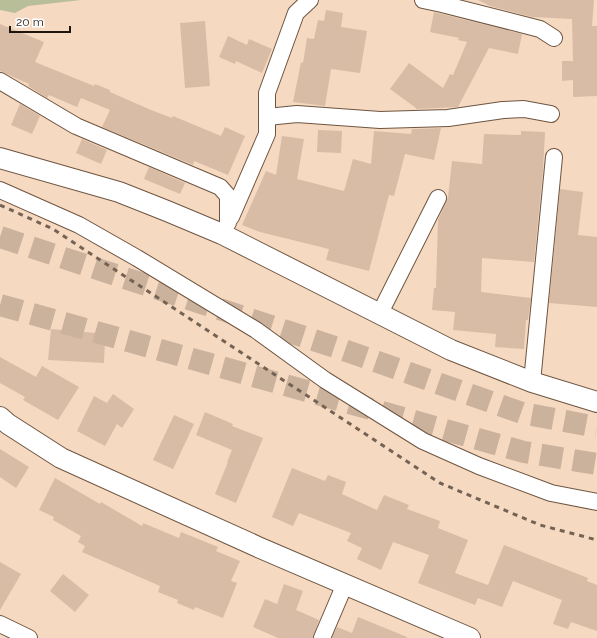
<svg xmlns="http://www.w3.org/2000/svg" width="597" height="638" font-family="Raleway,sans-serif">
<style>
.green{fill:#b7be98}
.building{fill:#d9bca5}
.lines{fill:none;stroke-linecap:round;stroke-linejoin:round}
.trunk-tunnel{stroke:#cbb29d;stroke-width:22;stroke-dasharray:22 11;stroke-linecap:butt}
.minor-casing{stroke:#6e5541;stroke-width:18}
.tertiary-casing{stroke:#6e5541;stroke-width:22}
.minor{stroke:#fff;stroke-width:16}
.tertiary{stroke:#fff;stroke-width:20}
.rail{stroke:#746354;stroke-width:3;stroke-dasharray:5 5;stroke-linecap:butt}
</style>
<rect width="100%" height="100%" fill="#f6d9c1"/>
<polygon class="green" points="0,0 81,0 28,6 15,13 0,10"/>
<g class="building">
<polygon points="478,0 594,0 592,26 597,26 597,96 573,97 573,80 562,81 562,61 573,61 572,19 532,17 490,6"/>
<polygon points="326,10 343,13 341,27 367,31 360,73 331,69 325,106 293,102 301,62 303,63 307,38 314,39 318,20 324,21"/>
<polygon points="434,12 522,34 518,54 489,48 458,107 416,109 416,108 390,89 409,63 443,88 450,74 453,75 467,42 458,40 459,38 430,32"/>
<polygon points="205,21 210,86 185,88 180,23"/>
<polygon points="0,24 44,42 35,62 94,86 95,84 110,90 110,92 151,110 172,118 173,116 221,136 225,127 245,136 228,175 194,161 193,165 102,127 110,110 81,98 77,107 49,95 47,98 28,86 29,84 0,71"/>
<polygon points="228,36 247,45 249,39 272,49 262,73 236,61 235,64 219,57"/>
<polygon points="20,104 40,116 32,134 11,125"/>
<polygon points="441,128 434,160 405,154 394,196 389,195 369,271 326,260 329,249 260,232 242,225 266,171 276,175 282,136 304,139 297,179 344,191 353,159 371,164 374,131 411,134 412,129"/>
<polygon points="318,130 342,131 341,153 317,152"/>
<polygon points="521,131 545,132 543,170 534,262 482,258 481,292 531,298 528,320 526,320 524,349 495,347 496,334 453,330 455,312 432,310 434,288 436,288 438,220 448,197 452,161 482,164 484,134 521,135"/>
<polygon points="82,139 107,150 101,164 76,153"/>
<polygon points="149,167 185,183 180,194 144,179"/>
<polygon points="560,189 583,192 578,235 597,237 597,307 549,303"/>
<polygon points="51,329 96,333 96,338 105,339 104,363 48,360"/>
<polygon points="0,357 36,377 42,366 79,387 58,420 23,400 25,397 0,383"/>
<polygon points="113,394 134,409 122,428 117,424 105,446 77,431 94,396 107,403"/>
<polygon points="205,412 233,424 232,426 263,438 236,503 215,494 228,462 227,462 232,450 196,435"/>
<polygon points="174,415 194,424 173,469 153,460"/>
<polygon points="0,449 29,467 16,488 0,477"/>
<polygon points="292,468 325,481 328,475 346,482 342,494 377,510 384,495 409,505 407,509 440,521 438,528 468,540 455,573 488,585 504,545 588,578 587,581 597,585 597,631 571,622 568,629 553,624 562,600 513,581 502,607 478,598 475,605 418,583 429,555 393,542 381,570 357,559 362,548 347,541 351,533 299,513 293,526 272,517"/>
<polygon points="55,478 100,504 101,502 142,526 143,523 179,538 181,532 218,547 216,551 240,561 231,581 237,583 223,618 195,607 194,610 177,603 178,600 158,592 160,586 82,552 85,546 78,542 81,536 53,520 54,517 39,510"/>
<polygon points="0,562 21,574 0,610"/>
<polygon points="63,574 89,595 75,612 50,591"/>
<polygon points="284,584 303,591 296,610 319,620 313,638 278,638 253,627 265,599 277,604"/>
<polygon points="358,617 407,637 407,638 332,638 337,627 352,633"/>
</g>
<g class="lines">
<g class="trunk-tunnel">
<polyline points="0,237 338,348 522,413 597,427"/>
<polyline points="0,305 524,452 597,464"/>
</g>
<defs>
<g id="minor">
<polyline points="423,0 442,4 540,29 554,38"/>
<polyline points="0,81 76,126 220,187 228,196 228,223"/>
<polyline points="267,117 297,114 380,120 448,118 503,110 524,109 551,114"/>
<polyline points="0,190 79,225 137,258 256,330 325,380 423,441 479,466 551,493 597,502"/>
<polyline points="231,217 267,134 267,93 296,13 310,0"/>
<polyline points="380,313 438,198"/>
<polyline points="532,382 554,157"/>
<polyline points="0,624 29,638"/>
<polyline points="322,638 345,584"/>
</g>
<g id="tertiary">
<polyline points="0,158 119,192 167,211 222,234 451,350 532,382 597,402"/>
<polyline points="0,417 8,424 61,458 258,547 470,638"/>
</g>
</defs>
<use href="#minor" class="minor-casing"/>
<use href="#tertiary" class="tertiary-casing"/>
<use href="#minor" class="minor"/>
<use href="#tertiary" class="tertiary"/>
<polyline class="rail" points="0,205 53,229 440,483 540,525 597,540"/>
</g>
<path d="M10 26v6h60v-6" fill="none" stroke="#1f150d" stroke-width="2"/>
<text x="16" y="26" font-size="12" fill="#1f150d" stroke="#ffffff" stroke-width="3" paint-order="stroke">20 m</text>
</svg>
